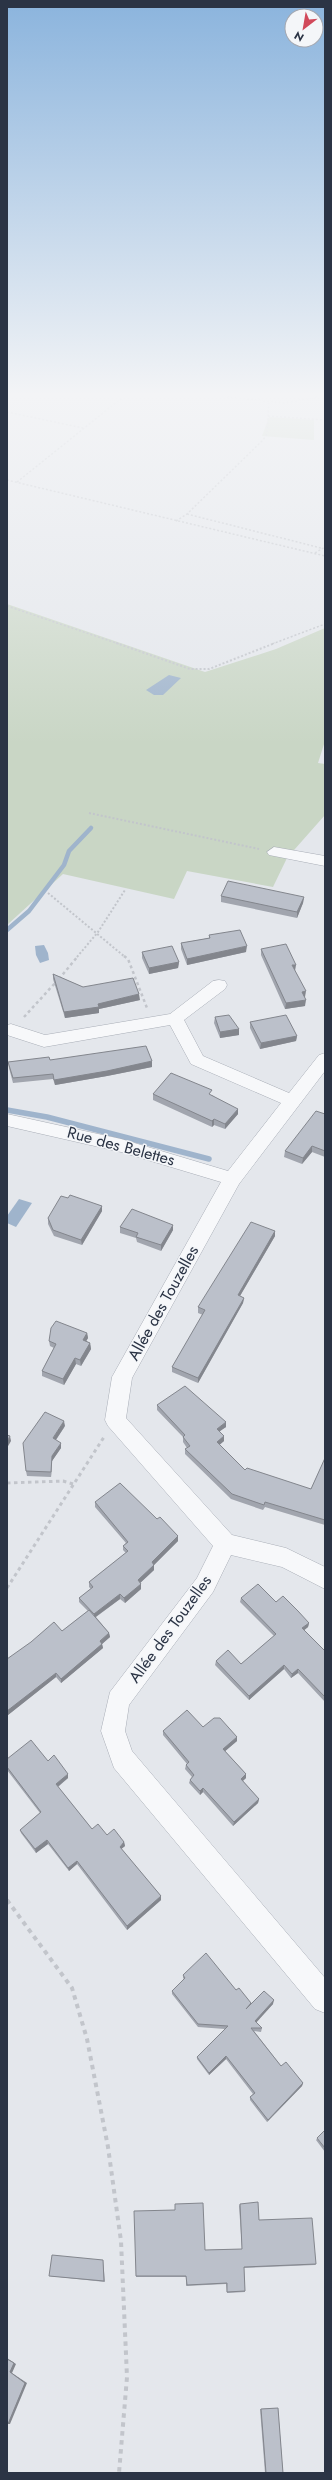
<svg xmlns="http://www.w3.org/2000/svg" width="332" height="2480" font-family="Jost,sans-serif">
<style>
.green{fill:#c9d6c5}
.water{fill:#9fb4cc}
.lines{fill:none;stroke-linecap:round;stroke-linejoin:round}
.stream-far1{stroke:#9fb4cc;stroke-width:4.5}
.stream{stroke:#9fb4cc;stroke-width:5.5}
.minor-casing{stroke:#a9aeb7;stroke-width:1}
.path-far4{stroke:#c2c5cb;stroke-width:1.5;stroke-dasharray:2 2;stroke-linecap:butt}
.path-far3{stroke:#c2c5cb;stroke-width:2;stroke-dasharray:2 2;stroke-linecap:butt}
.path-far2{stroke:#c2c5cb;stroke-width:2.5;stroke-dasharray:3 3;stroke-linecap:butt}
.path-far1{stroke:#c2c5cb;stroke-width:3;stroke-dasharray:3.5 3.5;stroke-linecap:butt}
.path{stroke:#c2c5cb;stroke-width:4;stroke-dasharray:4.5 4.5;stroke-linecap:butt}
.minor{fill:#f7f8fa;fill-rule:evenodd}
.wall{fill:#a1a5ae}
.shaded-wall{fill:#83868d}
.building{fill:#bbc0ca;stroke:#83868d}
.labels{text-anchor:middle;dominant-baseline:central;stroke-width:3;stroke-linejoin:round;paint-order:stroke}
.street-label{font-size:16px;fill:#2b3445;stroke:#f4f6f9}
</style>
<rect width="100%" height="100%" fill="#e4e7ec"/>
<g class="green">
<polygon points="269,417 314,420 314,440 262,436"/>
<polygon points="7,604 205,672 276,649 325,628 325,741 318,763 325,764 325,815 287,858 273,887 187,871 174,899 63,874 7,925"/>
</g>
<g class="water">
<polygon points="169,675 181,678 163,695 154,695 146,690"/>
<polygon points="44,945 48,953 49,960 40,963 36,955 35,946"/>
<polygon points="19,1199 32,1203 16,1227 7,1223 7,1216"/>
</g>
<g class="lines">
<polyline class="stream-far1" points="7,930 29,911 64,865 69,851 91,828"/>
<polyline class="stream" points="7,1110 47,1117 209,1159"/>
<defs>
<g id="minor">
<polygon points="274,847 325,856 325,866 269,855 267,852"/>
<polygon points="219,980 225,981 227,985 225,989 184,1020 203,1056 289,1093 319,1055 325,1053 325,1071 239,1184 132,1378 126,1418 232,1535 286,1548 325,1567 325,1589 282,1567 231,1555 213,1592 129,1705 125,1731 132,1751 325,1978 325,2013 315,2009 114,1768 101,1731 110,1692 197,1578 213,1546 108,1426 105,1420 112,1377 221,1182 121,1152 7,1126 7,1114 121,1139 228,1171 281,1103 191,1064 170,1025 44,1047 7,1035 7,1025 11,1024 45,1035 170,1014 213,981"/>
</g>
</defs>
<use href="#minor" class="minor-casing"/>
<g class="path-far4">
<polyline points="227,397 285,403 318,397"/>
<polyline points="7,412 83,428"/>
<polyline points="268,416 325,420"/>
<polyline points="7,480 325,556"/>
<polyline points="17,482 123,397"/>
<polyline points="187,514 321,548"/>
<polyline points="176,521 187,514 263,440 267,434 269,401"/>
<polyline points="315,553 325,547"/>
<polyline points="7,606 119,644"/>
<polyline points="272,644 325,624"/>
</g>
<g class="path-far3">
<polyline points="116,643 190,669 209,669 275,643"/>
<polyline points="89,813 259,849"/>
<polyline points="48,893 125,957"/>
<polyline points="77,957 98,932 125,890"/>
</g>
<g class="path-far2">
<polyline points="124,956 128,959 147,1008"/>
<polyline points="59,979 78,956"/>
<polyline points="24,1017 56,982"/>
</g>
<g class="path-far1">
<polyline points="7,1483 63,1481 73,1484"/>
<polyline points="7,1588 104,1437"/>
</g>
<polyline class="path" points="7,1900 72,1988 87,2039 108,2147 121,2241 127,2377 119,2473"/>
<use href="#minor" class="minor"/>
</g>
<g class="wall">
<polygon points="221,896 304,897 303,903 297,918 221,902"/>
<polygon points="209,935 246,952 187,965 181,949 181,943 209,938"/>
<polygon points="261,949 295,971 305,997 304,997 305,1006 285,1009 261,955"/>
<polygon points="142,952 179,962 178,968 149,974 142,958"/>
<polygon points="53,974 83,987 140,1000 99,1009 99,1013 65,1018 53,979"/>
<polygon points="215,1017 239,1029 239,1035 220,1038 214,1023"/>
<polygon points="250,1022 297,1036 296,1041 260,1049 250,1028"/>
<polygon points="50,1060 152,1067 107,1076 55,1085 53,1079 13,1083 9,1068 8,1062"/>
<polygon points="153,1094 212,1095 238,1114 225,1129 214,1125 212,1127 153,1100"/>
<polygon points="325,1114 325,1157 312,1152 302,1164 284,1157 285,1151"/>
<polygon points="68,1198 102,1206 102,1211 82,1245 54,1236 48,1224 48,1218"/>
<polygon points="120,1227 173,1230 161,1251 137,1242 136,1238 120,1233"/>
<polygon points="275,1231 275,1236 240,1296 244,1298 243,1303 198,1383 172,1372 172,1367 203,1315 198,1313 198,1307"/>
<polygon points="87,1333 88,1338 86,1341 90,1343 91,1349 81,1366 76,1364 64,1385 42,1376 42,1371 54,1348 50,1346 49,1341"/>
<polygon points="157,1405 226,1427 219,1431 224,1441 219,1445 245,1470 311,1489 325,1458 325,1525 265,1507 263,1510 231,1499 185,1454 185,1449 187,1448 183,1442 183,1437 157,1410"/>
<polygon points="65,1426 56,1440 61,1448 52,1461 51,1477 27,1476 26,1471"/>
<polygon points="95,1502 178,1541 154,1565 154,1570 140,1583 141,1589 125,1603 120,1599 96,1617 109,1633 110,1637 102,1644 103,1648 61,1683 56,1677 8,1715 7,1715 7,1659 62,1631 88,1611 79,1602 79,1598 91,1589 89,1587 89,1582 126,1553 123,1550 123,1546 126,1543 95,1507"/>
<polygon points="241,1598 276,1602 309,1623 308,1627 304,1630 325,1651 325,1702 298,1673 291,1678 284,1669 249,1700 215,1665 216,1661 241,1664 274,1636 240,1602"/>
<polygon points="203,1727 237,1737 237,1741 225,1751 246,1774 246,1778 243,1781 259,1799 258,1803 233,1826 203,1792 200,1795 189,1783 190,1780 192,1777 185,1769 186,1765 187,1764 163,1735 163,1731"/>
<polygon points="7,1759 48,1761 68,1778 58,1787 92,1829 124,1842 125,1846 121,1849 161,1896 161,1900 127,1930 77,1864 69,1871 48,1844 36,1853 21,1833 20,1830 40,1813 7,1770"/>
<polygon points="183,1975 236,1990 251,2003 273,2004 256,2022 262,2028 261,2032 254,2031 281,2066 303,2083 302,2086 267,2122 250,2100 250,2097 253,2094 226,2059 209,2075 197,2059 197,2057 225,2029 198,2027 172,1994 172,1991 184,1979 183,1978"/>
<polygon points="325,2130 325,2152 316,2140"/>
<polygon points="240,2204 259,2220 316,2264 315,2265 244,2268 245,2291 245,2292 227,2293 226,2284 186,2286 186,2277 136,2277 136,2276 205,2250 242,2249 239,2206"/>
<polygon points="103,2260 105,2282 49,2276"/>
<polygon points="278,2408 283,2473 265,2473 260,2409"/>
</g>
<g class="shaded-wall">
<polygon points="304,897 303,903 297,918 297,912"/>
<polygon points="247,946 246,952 187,965 187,959"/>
<polygon points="179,962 178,968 149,974 149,968"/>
<polygon points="292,965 296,965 295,971"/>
<polygon points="306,991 305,997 301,998 302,992"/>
<polygon points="139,994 140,1000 99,1009 99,1013 65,1018 64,1012"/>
<polygon points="306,1000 305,1006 285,1009 286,1003"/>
<polygon points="239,1029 239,1035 220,1038 220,1032"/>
<polygon points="297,1036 296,1041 260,1049 261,1043"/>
<polygon points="152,1061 152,1067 107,1076 55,1085 54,1080"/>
<polygon points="238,1109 238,1114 225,1129 225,1124"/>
<polygon points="214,1119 214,1125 212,1127 212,1121"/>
<polygon points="312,1146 312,1152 302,1164 303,1158"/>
<polygon points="102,1206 102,1211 82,1245 81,1240"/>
<polygon points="173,1225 173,1230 161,1251 161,1245"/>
<polygon points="275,1231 275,1236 237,1301 238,1295"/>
<polygon points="244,1298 243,1303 198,1383 198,1378"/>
<polygon points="87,1333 88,1338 84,1345 83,1340"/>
<polygon points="90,1343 91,1349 81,1366 80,1360"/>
<polygon points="75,1358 76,1364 64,1385 63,1379"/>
<polygon points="64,1421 65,1426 53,1444 53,1438"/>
<polygon points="226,1422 226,1427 216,1434 217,1429"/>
<polygon points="10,1436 11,1441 7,1448 7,1442"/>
<polygon points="224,1436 224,1441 217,1447 217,1442"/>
<polygon points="61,1443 61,1448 52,1461 51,1477 51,1472 52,1456"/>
<polygon points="178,1536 178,1541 152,1567 152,1562"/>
<polygon points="154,1565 154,1570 138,1585 138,1580"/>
<polygon points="141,1584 141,1589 125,1603 124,1598"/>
<polygon points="120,1594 120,1599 94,1618 94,1614"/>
<polygon points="309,1623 308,1627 302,1632 302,1628"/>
<polygon points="109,1633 110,1637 102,1644 103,1648 61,1683 61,1679"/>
<polygon points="284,1665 284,1669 249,1700 249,1696"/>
<polygon points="298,1669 298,1673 291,1678 292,1674"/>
<polygon points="56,1673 56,1677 8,1715 7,1711"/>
<polygon points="237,1737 237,1741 223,1753 223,1749"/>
<polygon points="68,1774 68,1778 56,1788 56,1784"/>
<polygon points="246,1774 246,1778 240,1783 241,1779"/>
<polygon points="203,1788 203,1792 200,1795 200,1791"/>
<polygon points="259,1799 258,1803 233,1826 234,1822"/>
<polygon points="47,1840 48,1844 36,1853 35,1849"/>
<polygon points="124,1842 125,1846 120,1850 120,1847"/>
<polygon points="77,1861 77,1864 69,1871 68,1868"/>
<polygon points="161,1896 161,1900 127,1930 127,1926"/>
<polygon points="274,2000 273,2004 255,2024 255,2021"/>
<polygon points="226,2056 226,2059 209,2075 209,2073"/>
<polygon points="303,2083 302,2086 267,2122 268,2120"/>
<polygon points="7,2358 16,2364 12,2373 27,2383 10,2424 8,2424 10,2372"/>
</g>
<g class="building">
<polygon points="228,881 304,897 297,912 221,896"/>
<polygon points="240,930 247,946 187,959 181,943 210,938 209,935"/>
<polygon points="286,944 296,965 292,965 306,991 302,992 306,1000 286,1003 261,949"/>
<polygon points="172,946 179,962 149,968 142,952"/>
<polygon points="53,974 83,987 133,978 139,994 98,1004 99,1007 64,1012"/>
<polygon points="229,1015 239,1029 220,1032 215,1017"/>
<polygon points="286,1015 297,1036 261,1043 250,1022"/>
<polygon points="146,1046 152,1061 107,1071 54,1080 53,1074 13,1078 8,1062 49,1057 50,1060"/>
<polygon points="171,1073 212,1090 209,1094 238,1109 225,1124 214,1119 212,1121 153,1094"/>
<polygon points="316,1111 325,1114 325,1151 312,1146 303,1158 285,1151"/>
<polygon points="70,1195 102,1206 81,1240 53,1230 48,1218 61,1196 68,1198"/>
<polygon points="132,1209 173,1225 161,1245 136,1237 138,1233 120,1227"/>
<polygon points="251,1222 275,1231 238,1295 244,1298 198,1378 172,1367 205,1310 198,1307"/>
<polygon points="56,1321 87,1333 83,1340 90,1343 80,1360 75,1358 63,1379 42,1371 56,1344 49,1341 51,1328"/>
<polygon points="185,1386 226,1422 217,1429 224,1436 217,1442 245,1470 247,1468 311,1489 325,1458 325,1520 265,1502 264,1505 232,1494 185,1449 190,1446 183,1437 185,1435 157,1405"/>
<polygon points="45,1412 64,1421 53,1438 61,1443 52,1456 51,1472 26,1471 23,1443"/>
<polygon points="7,1435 10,1436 7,1442"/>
<polygon points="120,1483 157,1519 160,1517 178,1536 152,1562 154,1565 138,1580 141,1584 124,1598 120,1594 94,1614 79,1598 93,1587 89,1582 128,1551 123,1546 128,1542 95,1502"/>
<polygon points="258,1584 276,1602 283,1596 298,1611 309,1623 302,1628 325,1651 325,1697 298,1669 292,1674 284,1665 249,1696 216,1661 228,1650 241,1664 276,1634 241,1598"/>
<polygon points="89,1610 109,1633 100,1641 102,1644 61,1679 56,1673 7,1711 7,1659 31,1642 54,1622 62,1631"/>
<polygon points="187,1710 203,1727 214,1718 220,1718 237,1737 223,1749 246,1774 241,1779 259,1799 234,1822 203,1788 200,1791 190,1780 194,1775 186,1765 189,1762 163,1731"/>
<polygon points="31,1740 48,1761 54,1755 68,1774 56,1784 92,1829 98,1824 107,1835 114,1829 124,1842 120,1847 161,1896 127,1926 77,1861 68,1868 47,1840 35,1849 20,1830 41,1812 7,1767 7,1759"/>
<polygon points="206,1953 236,1990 239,1988 251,2003 246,2009 264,1991 274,2000 255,2021 262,2028 251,2028 281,2066 286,2062 303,2083 268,2120 250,2097 255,2093 226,2056 209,2073 197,2057 228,2026 198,2024 172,1991 185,1978 183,1975"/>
<polygon points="325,2130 325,2148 317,2138"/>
<polygon points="258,2202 259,2220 312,2218 316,2264 244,2267 245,2291 227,2292 227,2283 187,2285 186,2276 136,2276 134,2211 175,2210 175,2204 203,2203 205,2250 242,2249 240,2204"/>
<polygon points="52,2255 103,2260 104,2281 49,2276"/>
<polygon points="7,2359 14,2363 10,2372 25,2383 8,2424 7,2423"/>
<polygon points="278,2408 283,2473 266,2473 261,2409"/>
</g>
<linearGradient id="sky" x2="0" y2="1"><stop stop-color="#8bb4dd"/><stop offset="0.53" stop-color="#f3f4f6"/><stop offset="1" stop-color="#f3f4f6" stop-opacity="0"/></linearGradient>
<rect width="332" height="744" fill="url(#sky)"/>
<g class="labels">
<g class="street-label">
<text transform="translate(121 1146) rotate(15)">Rue des Belettes</text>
<text transform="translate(163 1303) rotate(-61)">Allée des Touzelles</text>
<text transform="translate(170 1629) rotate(-54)">Allée des Touzelles</text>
</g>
</g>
<rect width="332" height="2480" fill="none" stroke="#2b3445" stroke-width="16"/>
<g transform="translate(304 28) rotate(211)"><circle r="19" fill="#f4f6f9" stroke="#a4a8b1"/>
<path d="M0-3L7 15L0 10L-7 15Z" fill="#d1495b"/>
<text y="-6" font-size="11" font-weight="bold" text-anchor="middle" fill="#2b3445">N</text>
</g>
</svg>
